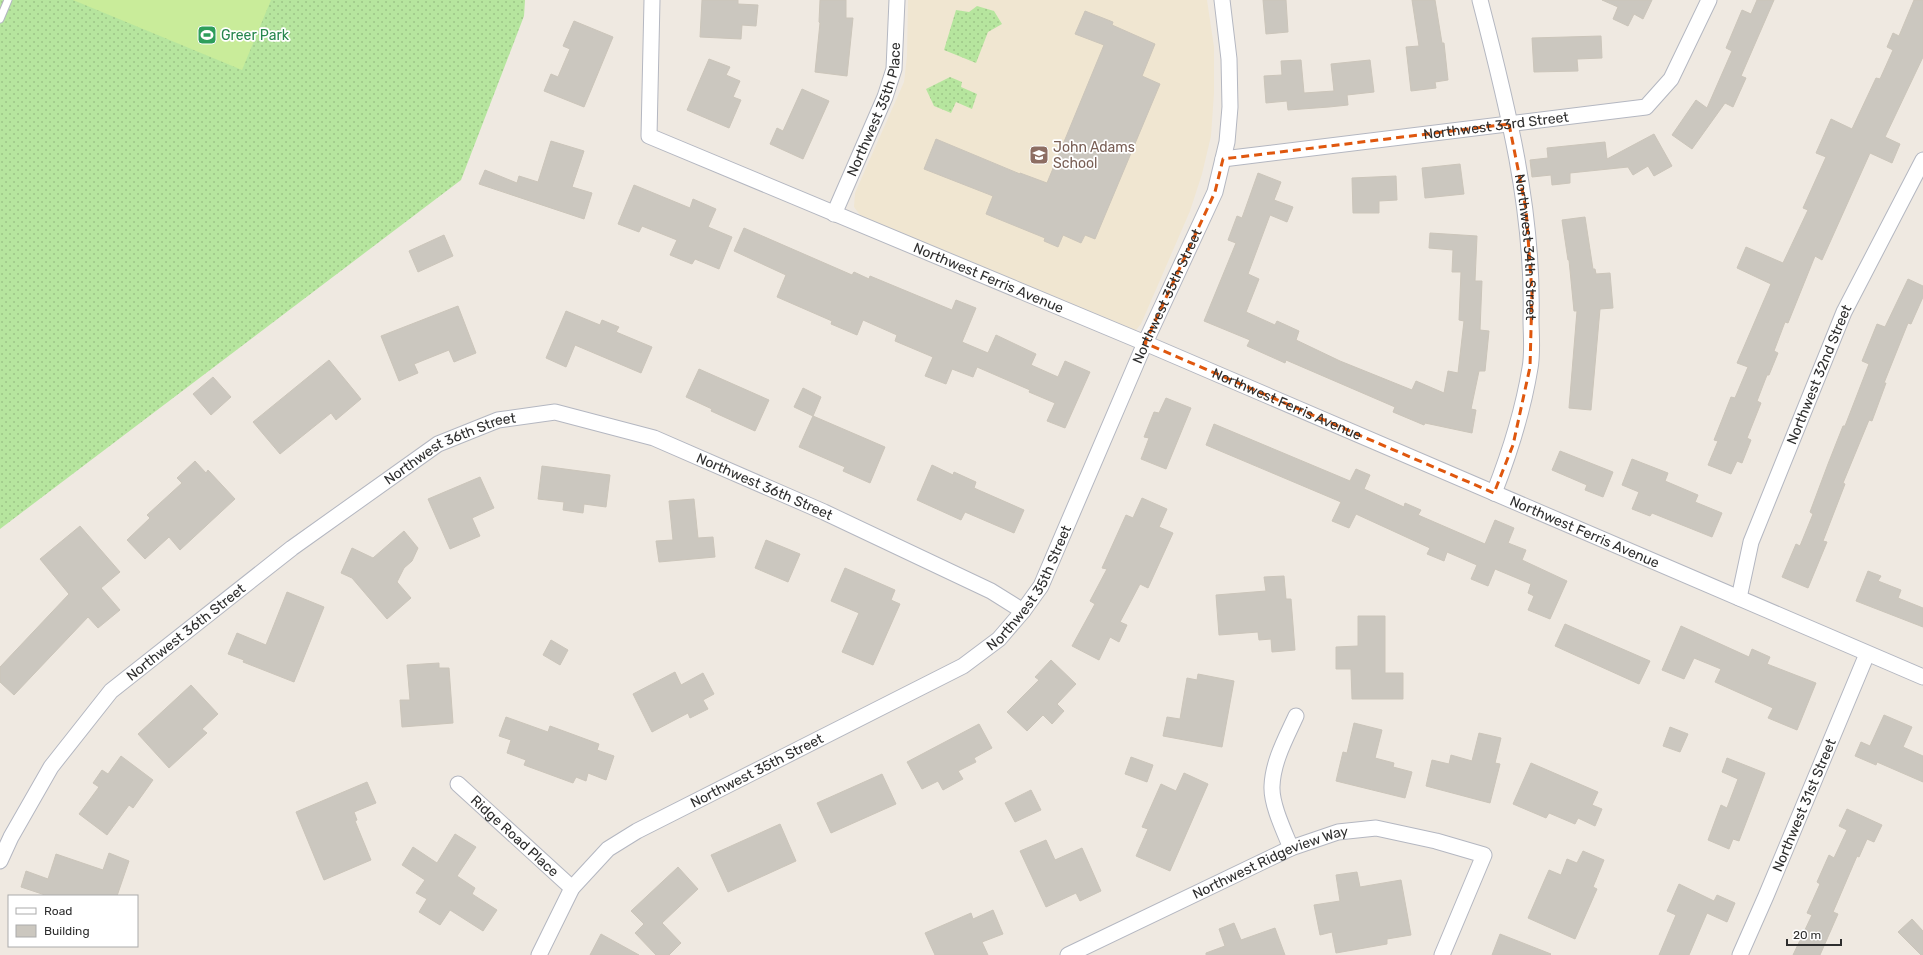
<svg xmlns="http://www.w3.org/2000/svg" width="1923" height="955" font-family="Rubik,sans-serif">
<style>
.education{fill:#f0e6d1}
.grass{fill:url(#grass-dots)}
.pitch{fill:#c9ec9a}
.building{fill:#cbc7bf;stroke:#cbc5ba}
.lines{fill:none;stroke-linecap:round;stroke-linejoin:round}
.lane-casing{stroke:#b4b7c1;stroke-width:9}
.street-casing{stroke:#b4b7c1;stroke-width:17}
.lane{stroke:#fff;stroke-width:7}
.street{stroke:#fff;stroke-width:15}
.marked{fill:none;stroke:#df570e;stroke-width:3;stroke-dasharray:8 5;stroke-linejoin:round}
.labels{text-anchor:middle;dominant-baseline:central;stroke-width:3.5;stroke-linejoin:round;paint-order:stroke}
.leisure-label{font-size:14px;fill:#27864d;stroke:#fff;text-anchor:start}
.street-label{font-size:14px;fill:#2e2e2e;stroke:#fff}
.education-label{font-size:14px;fill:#785e54;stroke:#fff;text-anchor:start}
</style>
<defs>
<pattern id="grass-dots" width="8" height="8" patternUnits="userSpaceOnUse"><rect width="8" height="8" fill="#b6e59e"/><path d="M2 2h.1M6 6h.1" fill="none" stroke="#9dc588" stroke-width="1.8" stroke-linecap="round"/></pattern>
</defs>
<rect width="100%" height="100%" fill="#efe9e1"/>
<polygon class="education" points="908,0 1207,0 1214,47 1214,93 1211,136 1202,174 1190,211 1141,324 1136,330 1127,330 861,216 854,207 855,193 904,82 907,56"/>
<g class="grass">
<polygon points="0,0 525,0 524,16 461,180 0,529"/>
<polygon points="977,6 994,11 1002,24 988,32 976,63 944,50 956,10 969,12"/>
<polygon points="950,77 962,82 961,87 977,94 972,109 956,102 951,113 934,106 926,89"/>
</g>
<polygon class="pitch" points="73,0 271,0 242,70"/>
<g class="building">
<polygon points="702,0 738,0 738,4 758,5 756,26 742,25 741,39 700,37"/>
<polygon points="820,0 846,0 846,18 853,18 847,76 815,72 820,23 819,22"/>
<polygon points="1263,0 1286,0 1288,32 1266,34"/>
<polygon points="1412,0 1435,0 1442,43 1444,43 1448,80 1435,82 1436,88 1411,91 1406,47 1419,46"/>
<polygon points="1602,0 1652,0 1643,19 1634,14 1628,26 1613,19 1618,7"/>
<polygon points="1757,0 1774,0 1741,76 1746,78 1733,107 1725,103 1692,149 1672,135 1696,100 1707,108 1732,51 1726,48 1742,10 1751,14"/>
<polygon points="1914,0 1923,0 1923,57 1885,137 1900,144 1892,163 1870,153 1822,260 1815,256 1788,323 1785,322 1774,351 1778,353 1769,375 1767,375 1757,401 1761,403 1747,438 1751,440 1742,463 1737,461 1731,474 1708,465 1718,441 1714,440 1731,397 1735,398 1748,367 1737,363 1771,284 1737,268 1746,247 1783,263 1808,210 1803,208 1826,157 1816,153 1831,119 1852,129 1876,78 1880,79 1893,50 1887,47 1893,33 1899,36"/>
<polygon points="1085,11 1113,22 1112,25 1155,44 1142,76 1160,84 1095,239 1085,235 1081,243 1063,235 1058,247 1044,241 1045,238 986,214 993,196 924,169 936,139 1020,174 1020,173 1047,183 1104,45 1075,34"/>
<polygon points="574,21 613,37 584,107 544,91 551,74 558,77 570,49 563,46"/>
<polygon points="1601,36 1602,58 1577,59 1578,71 1534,72 1532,38"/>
<polygon points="709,59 730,67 726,75 740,81 733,97 741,100 729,128 687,110"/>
<polygon points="1301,60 1304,93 1334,91 1331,64 1370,60 1374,92 1347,95 1348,105 1329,107 1288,110 1287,101 1266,103 1264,76 1282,75 1281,61"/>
<polygon points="802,89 829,101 803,159 770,144 777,128 783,131"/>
<polygon points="1654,134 1672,166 1654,176 1648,166 1633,175 1628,167 1570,173 1570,183 1552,185 1551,175 1532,177 1530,160 1548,158 1547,148 1605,142 1607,159"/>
<polygon points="551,141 584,151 572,187 592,193 584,219 479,184 485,170 517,183 519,176 538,182"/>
<polygon points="1460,164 1464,194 1425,198 1422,168"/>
<polygon points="1258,173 1281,182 1274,200 1293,207 1287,222 1270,215 1248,274 1259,279 1246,312 1275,325 1277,321 1299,331 1296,340 1340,361 1412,390 1416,381 1444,393 1448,371 1458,373 1464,321 1459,320 1461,272 1452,272 1453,250 1429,248 1430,233 1477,236 1475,281 1482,281 1480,330 1489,331 1485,371 1479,371 1471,409 1476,410 1472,433 1425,423 1424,425 1393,412 1395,407 1286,360 1285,363 1247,346 1250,340 1204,321 1236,243 1228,240 1237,216 1242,218"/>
<polygon points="1396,176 1397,200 1379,201 1379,213 1353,213 1352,178"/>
<polygon points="634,185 690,208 693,199 716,209 708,227 732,237 719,269 695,259 692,264 670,255 677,240 642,226 639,232 618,224"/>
<polygon points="1585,217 1593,269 1595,269 1596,274 1610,273 1613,308 1600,309 1591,410 1569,408 1577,311 1574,311 1569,260 1568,260 1562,220"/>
<polygon points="744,228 852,275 854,272 869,279 870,276 952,310 956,300 976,308 962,342 988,353 996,335 1036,354 1031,365 1058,377 1065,361 1090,372 1065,428 1047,421 1055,403 1029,392 1030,390 977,367 973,377 952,369 946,384 925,376 933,357 895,341 897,335 863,320 857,335 831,324 832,321 777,297 786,275 734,251"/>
<polygon points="444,235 453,256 418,272 409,251"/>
<polygon points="1908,279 1923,286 1923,297 1911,324 1908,323 1884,383 1886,383 1872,421 1869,420 1843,483 1845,484 1823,541 1827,542 1808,588 1782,577 1796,544 1800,546 1813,514 1810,512 1828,464 1843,426 1845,426 1869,364 1862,361 1877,324 1885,327"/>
<polygon points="458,306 476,353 454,362 449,350 414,364 418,373 399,381 381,336"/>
<polygon points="566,311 600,325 602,320 619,327 616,332 652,347 641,373 575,345 566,367 546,358"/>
<polygon points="329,360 361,399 336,420 331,413 280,454 253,422"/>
<polygon points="699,369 769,400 755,431 711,411 712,409 686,397"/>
<polygon points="213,377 231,397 211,415 193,394"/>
<polygon points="803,388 821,397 813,416 794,407"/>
<polygon points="1166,398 1191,408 1166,469 1141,459 1149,438 1144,437 1154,412 1159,413"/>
<polygon points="813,416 885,447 870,483 843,471 845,467 799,447"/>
<polygon points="1214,424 1350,481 1356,469 1370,475 1364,489 1404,507 1405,503 1421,510 1418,515 1485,544 1495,520 1514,528 1508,543 1526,550 1522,560 1567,581 1550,619 1528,610 1534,596 1528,593 1531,584 1495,569 1488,586 1471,579 1477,565 1447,552 1444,561 1427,554 1430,548 1356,514 1349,528 1332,521 1341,502 1206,445"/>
<polygon points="1560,451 1613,472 1603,497 1585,490 1587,485 1552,470"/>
<polygon points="1632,459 1668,473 1665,481 1698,495 1695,502 1722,513 1712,537 1652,513 1650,516 1632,509 1639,492 1622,485"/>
<polygon points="195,461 206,473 208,470 235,499 180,550 169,537 145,559 127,540 150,518 147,515 182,483 177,478"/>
<polygon points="932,465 953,475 954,472 976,482 974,488 1024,510 1014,533 965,512 961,520 917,500"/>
<polygon points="542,466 610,475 606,507 584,504 583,513 563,510 564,502 538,499"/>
<polygon points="480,477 494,508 472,518 480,536 450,549 428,499"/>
<polygon points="1142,498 1167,509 1159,527 1173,533 1148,588 1140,584 1120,622 1127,625 1119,642 1110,637 1099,660 1072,646 1095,604 1090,601 1107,569 1102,568 1126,515 1133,518"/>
<polygon points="694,499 698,538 713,537 715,557 659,562 656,541 673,540 669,501"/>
<polygon points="80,526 120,572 101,588 120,610 98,628 88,617 14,695 0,682 0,667 69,594 40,559"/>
<polygon points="404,531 418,548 412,561 404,568 397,582 411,598 387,619 352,578 341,573 352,548 373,558"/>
<polygon points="766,540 800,554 788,582 755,568"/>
<polygon points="845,568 895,590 891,600 900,604 873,665 842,652 859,613 831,601"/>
<polygon points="1868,571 1881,576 1878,581 1901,590 1898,598 1923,608 1923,627 1856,601"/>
<polygon points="1284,576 1286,599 1291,599 1295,650 1272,652 1271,639 1259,640 1258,632 1219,635 1216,595 1266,591 1264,577"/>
<polygon points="287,592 324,607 294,682 243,662 244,660 228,654 237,633 266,645"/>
<polygon points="1358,616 1385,616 1385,673 1403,673 1403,699 1352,699 1351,669 1336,669 1336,647 1358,646"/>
<polygon points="1565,624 1650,661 1639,684 1555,646"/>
<polygon points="1681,626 1749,657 1752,649 1770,657 1767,664 1816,683 1797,730 1768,718 1773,708 1715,682 1721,669 1694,658 1684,679 1662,670"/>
<polygon points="551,640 568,650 560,665 543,655"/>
<polygon points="1051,660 1076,684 1057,704 1064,711 1052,724 1043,715 1027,731 1007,712 1039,680 1035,677"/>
<polygon points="439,663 439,668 449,668 453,723 402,727 400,700 410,700 407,665"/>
<polygon points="675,672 681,685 703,673 714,694 703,700 708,709 690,718 688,713 652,732 633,694"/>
<polygon points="1198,674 1234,681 1222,747 1163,736 1167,717 1180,719 1187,678 1197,680"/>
<polygon points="191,685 218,714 202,729 207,733 169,768 138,734"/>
<polygon points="1884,715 1912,727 1903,747 1923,756 1923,782 1877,762 1876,765 1855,756 1861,742 1870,746"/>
<polygon points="506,717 548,732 550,726 599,744 597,750 614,756 606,780 588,773 586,781 576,777 573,783 524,765 526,760 507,753 511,740 499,736"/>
<polygon points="1354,723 1382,730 1375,758 1394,763 1393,767 1412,772 1405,798 1336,781 1343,752 1347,753"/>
<polygon points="979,724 992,748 974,758 976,762 958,771 963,779 943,790 938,781 922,789 907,762"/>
<polygon points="1670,727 1688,734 1680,752 1663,746"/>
<polygon points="1479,733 1501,738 1495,763 1500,764 1490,803 1426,786 1432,760 1449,764 1451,755 1472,761"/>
<polygon points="121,756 153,780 133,808 129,805 107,835 79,814 99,787 93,783 102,770 108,774"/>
<polygon points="1131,757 1153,765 1147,782 1125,774"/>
<polygon points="1727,758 1765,773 1739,841 1733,839 1729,849 1708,840 1721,805 1727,808 1738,779 1722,772"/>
<polygon points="1531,763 1598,792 1592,805 1602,809 1595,826 1578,818 1575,824 1549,813 1546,818 1513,804"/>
<polygon points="1184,773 1208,784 1170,871 1136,856 1148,829 1142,827 1161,784 1176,791"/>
<polygon points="882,774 896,804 831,833 817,803"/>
<polygon points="367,782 376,803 354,812 357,820 355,821 371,860 324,880 296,812"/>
<polygon points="1031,790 1041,810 1015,822 1005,803"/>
<polygon points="1847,809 1882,825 1874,842 1867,839 1859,857 1857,856 1833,912 1838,914 1820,955 1793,955 1812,915 1807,913 1820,884 1817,882 1829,855 1834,858 1847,830 1839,826"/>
<polygon points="780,824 796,861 728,892 711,855"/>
<polygon points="455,834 476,847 457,876 475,888 472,894 497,910 483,931 450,910 440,925 419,912 427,899 416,893 425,880 402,865 413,847 437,863"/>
<polygon points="1046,840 1055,860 1082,848 1101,891 1080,901 1076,893 1046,907 1020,851"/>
<polygon points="1583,851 1604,860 1593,887 1597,889 1575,939 1528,918 1549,870 1561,875 1567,859 1577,863"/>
<polygon points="109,853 129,861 117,896 48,896 21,887 26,871 48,879 56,854 103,870"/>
<polygon points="678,867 698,889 662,923 681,943 669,955 656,955 635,933 644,924 631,911"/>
<polygon points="1357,872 1360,887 1401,880 1411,935 1387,939 1387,944 1336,953 1332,932 1320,935 1314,905 1340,901 1336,875"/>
<polygon points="1679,884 1714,901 1717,895 1735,903 1727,922 1707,913 1689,955 1659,955 1676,915 1667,911"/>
<polygon points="993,910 1003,934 982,942 988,955 935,955 925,933 971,913 973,919"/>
<polygon points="1912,919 1923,931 1923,955 1921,955 1898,932"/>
<polygon points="1234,923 1241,940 1275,928 1285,955 1206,955 1206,953 1225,946 1219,929"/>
<polygon points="601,934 639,955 590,955"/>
<polygon points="1500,934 1551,954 1550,955 1492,955"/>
</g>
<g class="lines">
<defs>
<polyline id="lane" points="0,19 8,0"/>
<g id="street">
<path id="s1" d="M652 0 649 136 1145 343 1923 677"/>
<path id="s2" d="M1480 0C1507 104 1534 211 1531 319 1531 335 1533 352 1530 368 1523 411 1510 452 1494 493"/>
<path id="s3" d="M1223 159 1646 107 1671 79 1709 0"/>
<path id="s4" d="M834 214 885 97 894 69 897 0"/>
<path id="s5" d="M1739 598 1751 542 1844 312 1923 160"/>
<path id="s6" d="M458 784 572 888"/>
<path d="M1291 848C1284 831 1271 804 1272 786 1273 761 1286 738 1296 716"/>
<path id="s7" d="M0 861 11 837 51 767 111 691 292 548 438 444 498 420 555 412 654 438 824 512 991 591 1023 611"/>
<path id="s8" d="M539 955 572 888 608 849 637 831 963 666 999 639 1023 611 1041 586 1145 343 1215 192 1227 142 1230 107 1229 59 1222 0"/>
<path id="s9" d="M1068 955 1291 848 1338 832 1376 828 1436 841 1484 855 1442 955"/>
<path id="s10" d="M1740 955 1766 896 1867 654"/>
</g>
</defs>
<use href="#lane" class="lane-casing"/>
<use href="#street" class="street-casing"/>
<use href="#lane" class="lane"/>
<use href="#street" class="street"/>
</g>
<path class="marked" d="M1509 124 1526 209 1532 293 1530 367 1513 445 1494 493 1145 343 1215 192 1223 159Z"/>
<defs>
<symbol id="stadium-square" viewBox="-11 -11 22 22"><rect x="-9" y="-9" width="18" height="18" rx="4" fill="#2e9e5b" stroke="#fff"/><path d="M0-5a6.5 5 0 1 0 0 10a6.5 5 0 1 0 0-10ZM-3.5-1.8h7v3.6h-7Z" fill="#fff"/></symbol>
<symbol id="school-square" viewBox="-11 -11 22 22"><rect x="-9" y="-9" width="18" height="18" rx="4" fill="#8d6e63" stroke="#fff"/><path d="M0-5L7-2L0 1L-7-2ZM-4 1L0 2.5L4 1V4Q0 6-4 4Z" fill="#fff"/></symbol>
</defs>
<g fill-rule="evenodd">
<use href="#stadium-square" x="196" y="24" width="22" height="22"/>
<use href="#school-square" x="1028" y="144" width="22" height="22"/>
</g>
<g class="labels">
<g class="leisure-label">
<text x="221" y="35">Greer Park</text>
</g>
<g class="street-label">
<text stroke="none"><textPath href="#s4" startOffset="113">Northwest 35th Place</textPath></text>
<text stroke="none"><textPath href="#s3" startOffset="275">Northwest 33rd Street</textPath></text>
<text stroke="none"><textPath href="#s2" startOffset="252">Northwest 34th Street</textPath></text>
<text stroke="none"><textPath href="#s1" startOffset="504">Northwest Ferris Avenue</textPath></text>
<text stroke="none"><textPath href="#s8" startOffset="956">Northwest 35th Street</textPath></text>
<text stroke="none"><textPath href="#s5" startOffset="238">Northwest 32nd Street</textPath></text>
<text stroke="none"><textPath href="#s1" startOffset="828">Northwest Ferris Avenue</textPath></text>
<text stroke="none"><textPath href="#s7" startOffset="623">Northwest 36th Street</textPath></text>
<text stroke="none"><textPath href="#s7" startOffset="959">Northwest 36th Street</textPath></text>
<text stroke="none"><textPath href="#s1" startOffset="1152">Northwest Ferris Avenue</textPath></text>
<text stroke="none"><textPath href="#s8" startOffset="632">Northwest 35th Street</textPath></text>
<text stroke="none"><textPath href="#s7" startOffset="299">Northwest 36th Street</textPath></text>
<text stroke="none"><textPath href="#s8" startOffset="296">Northwest 35th Street</textPath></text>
<text stroke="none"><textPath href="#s10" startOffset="163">Northwest 31st Street</textPath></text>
<text stroke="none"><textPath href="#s6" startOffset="77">Ridge Road Place</textPath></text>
<text stroke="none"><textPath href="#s9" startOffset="223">Northwest Ridgeview Way</textPath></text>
</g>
<g class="education-label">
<text x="1053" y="147">John Adams<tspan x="1053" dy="16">School</tspan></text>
</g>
</g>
<rect x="8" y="895" width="130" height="52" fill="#ffffff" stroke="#ababab"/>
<rect x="16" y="908" width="20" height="6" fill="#ffffff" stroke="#ababab"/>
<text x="44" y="915" font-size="12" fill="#2e2e2e">Road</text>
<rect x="16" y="925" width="20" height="12" fill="#cbc7bf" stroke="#ababab"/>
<text x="44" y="935" font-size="12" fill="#2e2e2e">Building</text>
<path d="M1787 939v6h54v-6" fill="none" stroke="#2e2e2e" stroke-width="2"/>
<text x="1793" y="939" font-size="12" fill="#2e2e2e" stroke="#ffffff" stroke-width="3" paint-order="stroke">20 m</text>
</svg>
